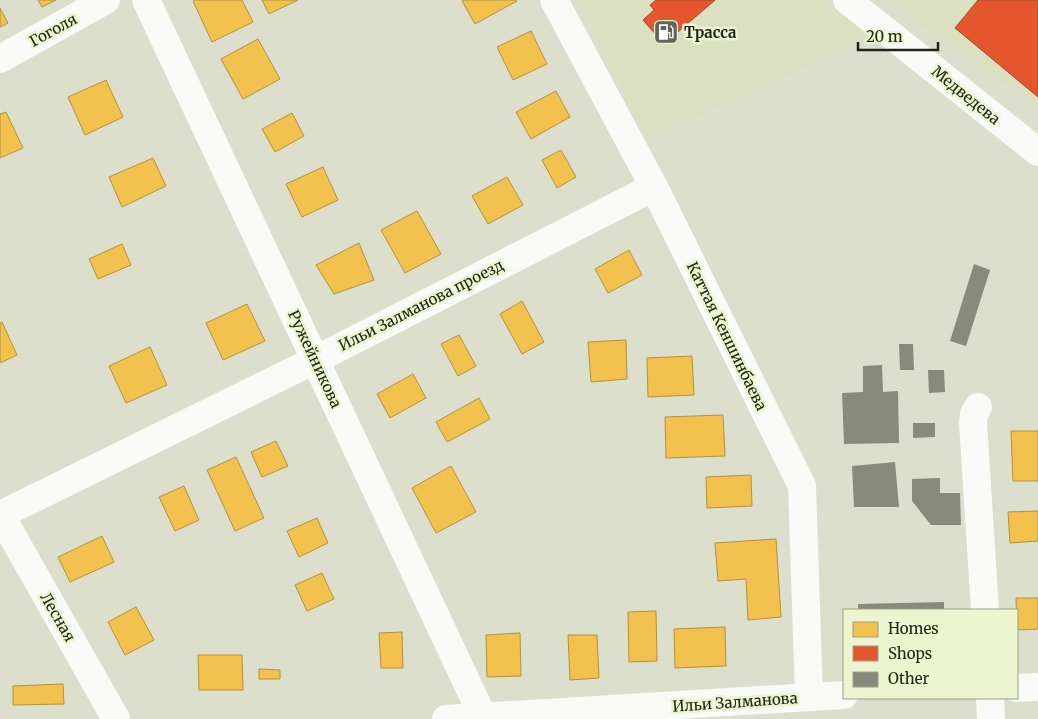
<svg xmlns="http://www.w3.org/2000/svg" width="1038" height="719" font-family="Merriweather,serif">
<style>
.built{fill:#dae0c0}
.homes{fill:#f2c14e;stroke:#b3923d}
.shops{fill:#e4572e;stroke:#aa4827}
.building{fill:#888b7b}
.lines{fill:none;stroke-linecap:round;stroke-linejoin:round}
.minor{stroke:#fafaf7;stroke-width:28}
.labels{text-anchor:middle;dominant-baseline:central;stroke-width:5;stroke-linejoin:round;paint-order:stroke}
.street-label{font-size:15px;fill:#212416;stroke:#edf4d0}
.poi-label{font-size:15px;font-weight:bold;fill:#212416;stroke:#edf4d0;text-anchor:start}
</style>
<rect width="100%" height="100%" fill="#dbdfcc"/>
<g class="built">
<polygon points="578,0 825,0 872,36 646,138"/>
<polygon points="888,0 1038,0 1038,105"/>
</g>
<g class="homes">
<polygon points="38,0 56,0 42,7"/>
<polygon points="195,0 242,0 253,22 212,42 193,1"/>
<polygon points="262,0 298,0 269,14"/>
<polygon points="465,0 516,0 517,1 475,24 462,1"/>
<polygon points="0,8 8,23 0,27"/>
<polygon points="531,31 547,64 513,80 497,47"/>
<polygon points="258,39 280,79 243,99 221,59"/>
<polygon points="106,80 123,117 85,135 68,97"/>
<polygon points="556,91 570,117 531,139 516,112"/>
<polygon points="6,112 23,148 0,158 0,114"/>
<polygon points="292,113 304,136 275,152 262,129"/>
<polygon points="561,150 576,177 557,188 542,160"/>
<polygon points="153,158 166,186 122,207 109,177"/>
<polygon points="323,167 338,200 302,217 286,184"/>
<polygon points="507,177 523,205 488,224 472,196"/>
<polygon points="417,211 441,254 405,273 381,230"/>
<polygon points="359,243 374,280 334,294 316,265"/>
<polygon points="122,244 131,265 98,279 89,259"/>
<polygon points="629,250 642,275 608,293 595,269"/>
<polygon points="522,301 544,342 522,354 500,314"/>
<polygon points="247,304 265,341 223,360 206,323"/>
<polygon points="2,322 17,355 0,363 0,323"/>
<polygon points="459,335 476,366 458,376 441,344"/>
<polygon points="626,340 627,379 591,382 588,342"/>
<polygon points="150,347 167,385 126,403 109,366"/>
<polygon points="692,356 694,395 648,397 647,358"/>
<polygon points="413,374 426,398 390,418 377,394"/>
<polygon points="479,398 490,419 447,442 436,422"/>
<polygon points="723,415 725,456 666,458 665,417"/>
<polygon points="1011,431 1038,431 1038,481 1013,481"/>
<polygon points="276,441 288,466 262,477 251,452"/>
<polygon points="236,457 264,518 235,531 207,470"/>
<polygon points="451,466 476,512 436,533 412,488"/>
<polygon points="751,475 752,506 707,508 706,477"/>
<polygon points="184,486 199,520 175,531 159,497"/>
<polygon points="1038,511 1038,541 1010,543 1008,512"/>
<polygon points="317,518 328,543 299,557 287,531"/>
<polygon points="102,536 114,562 70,582 58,557"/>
<polygon points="776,539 781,617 748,620 746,579 718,581 715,543"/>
<polygon points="322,573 334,599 307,611 295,585"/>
<polygon points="1016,598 1038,598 1038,629 1017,630"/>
<polygon points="136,607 154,640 125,655 108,622"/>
<polygon points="656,611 657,661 629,662 628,612"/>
<polygon points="725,627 726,666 675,668 674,629"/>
<polygon points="402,632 403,668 381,668 379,633"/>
<polygon points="520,633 521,676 487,677 486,635"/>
<polygon points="568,635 597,635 599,678 570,680"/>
<polygon points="198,655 242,655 243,690 199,690"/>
<polygon points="259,669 280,670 280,679 259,679"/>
<polygon points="63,684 64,704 13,705 13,686"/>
</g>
<g class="shops">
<polygon points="656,0 715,0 664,44 643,20 654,10 650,5"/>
<polygon points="978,0 1038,0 1038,97 955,28"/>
</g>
<g class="building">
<polygon points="974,264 990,270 966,346 950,341"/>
<polygon points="899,344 913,344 914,370 900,370"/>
<polygon points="882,365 883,392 898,391 899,443 844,444 842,393 863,392 863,366"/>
<polygon points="928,370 944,370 945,392 929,393"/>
<polygon points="913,423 935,423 935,437 913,438"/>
<polygon points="895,462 899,507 854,507 852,466"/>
<polygon points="940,478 940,493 960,493 961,525 931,525 912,501 912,479"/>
<polygon points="944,602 944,610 858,610 858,604"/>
</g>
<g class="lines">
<g class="minor">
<polyline points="146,0 484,719"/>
<polyline points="554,0 654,187 802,486 809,697"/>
<polyline points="847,0 1038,152"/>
<polyline points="0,59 106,0"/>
<polyline points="978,407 974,414 973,423 985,610"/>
<polyline points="0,514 116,719"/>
<polyline points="0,515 315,360 654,187"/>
<polyline points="1017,688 1038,687"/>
<polyline points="990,698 991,719"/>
<polyline points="446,719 844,695"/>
</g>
</g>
<defs>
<symbol id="fuel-square" viewBox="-11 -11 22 22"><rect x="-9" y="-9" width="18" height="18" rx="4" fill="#626556" stroke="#edf4d0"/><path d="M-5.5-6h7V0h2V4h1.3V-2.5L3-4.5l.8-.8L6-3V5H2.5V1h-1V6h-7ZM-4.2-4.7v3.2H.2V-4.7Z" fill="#fff"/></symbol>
</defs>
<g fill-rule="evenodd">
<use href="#fuel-square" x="652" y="18" width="28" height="28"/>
</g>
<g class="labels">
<g class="street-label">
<text transform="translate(53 30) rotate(-29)">Гоголя</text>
<text transform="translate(966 95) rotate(39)">Медведева</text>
<text transform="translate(421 305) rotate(-27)">Ильи Залманова проезд</text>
<text transform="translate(727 336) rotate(64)">Каттая Кеншинбаева</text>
<text transform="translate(315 359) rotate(65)">Ружейникова</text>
<text transform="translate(58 617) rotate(60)">Лесная</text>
<text transform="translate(735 702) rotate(-4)">Ильи Залманова</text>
</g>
<g class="poi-label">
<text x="684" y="32">Трасса</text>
</g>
</g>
<rect x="843" y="609" width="175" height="90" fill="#edf4d0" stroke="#9ba186"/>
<rect x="853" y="622" width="25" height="15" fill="#f2c14e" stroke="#9ba186"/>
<text x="888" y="634" font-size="15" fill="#212416">Homes</text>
<rect x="853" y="646" width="25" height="15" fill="#e4572e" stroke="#9ba186"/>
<text x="888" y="659" font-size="15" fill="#212416">Shops</text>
<rect x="853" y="672" width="25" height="15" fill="#888b7b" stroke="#9ba186"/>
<text x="888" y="684" font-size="15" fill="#212416">Other</text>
<path d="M858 42v8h80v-8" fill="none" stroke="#212416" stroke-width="2.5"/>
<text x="866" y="42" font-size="15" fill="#212416" stroke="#edf4d0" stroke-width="4" paint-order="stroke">20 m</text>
</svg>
